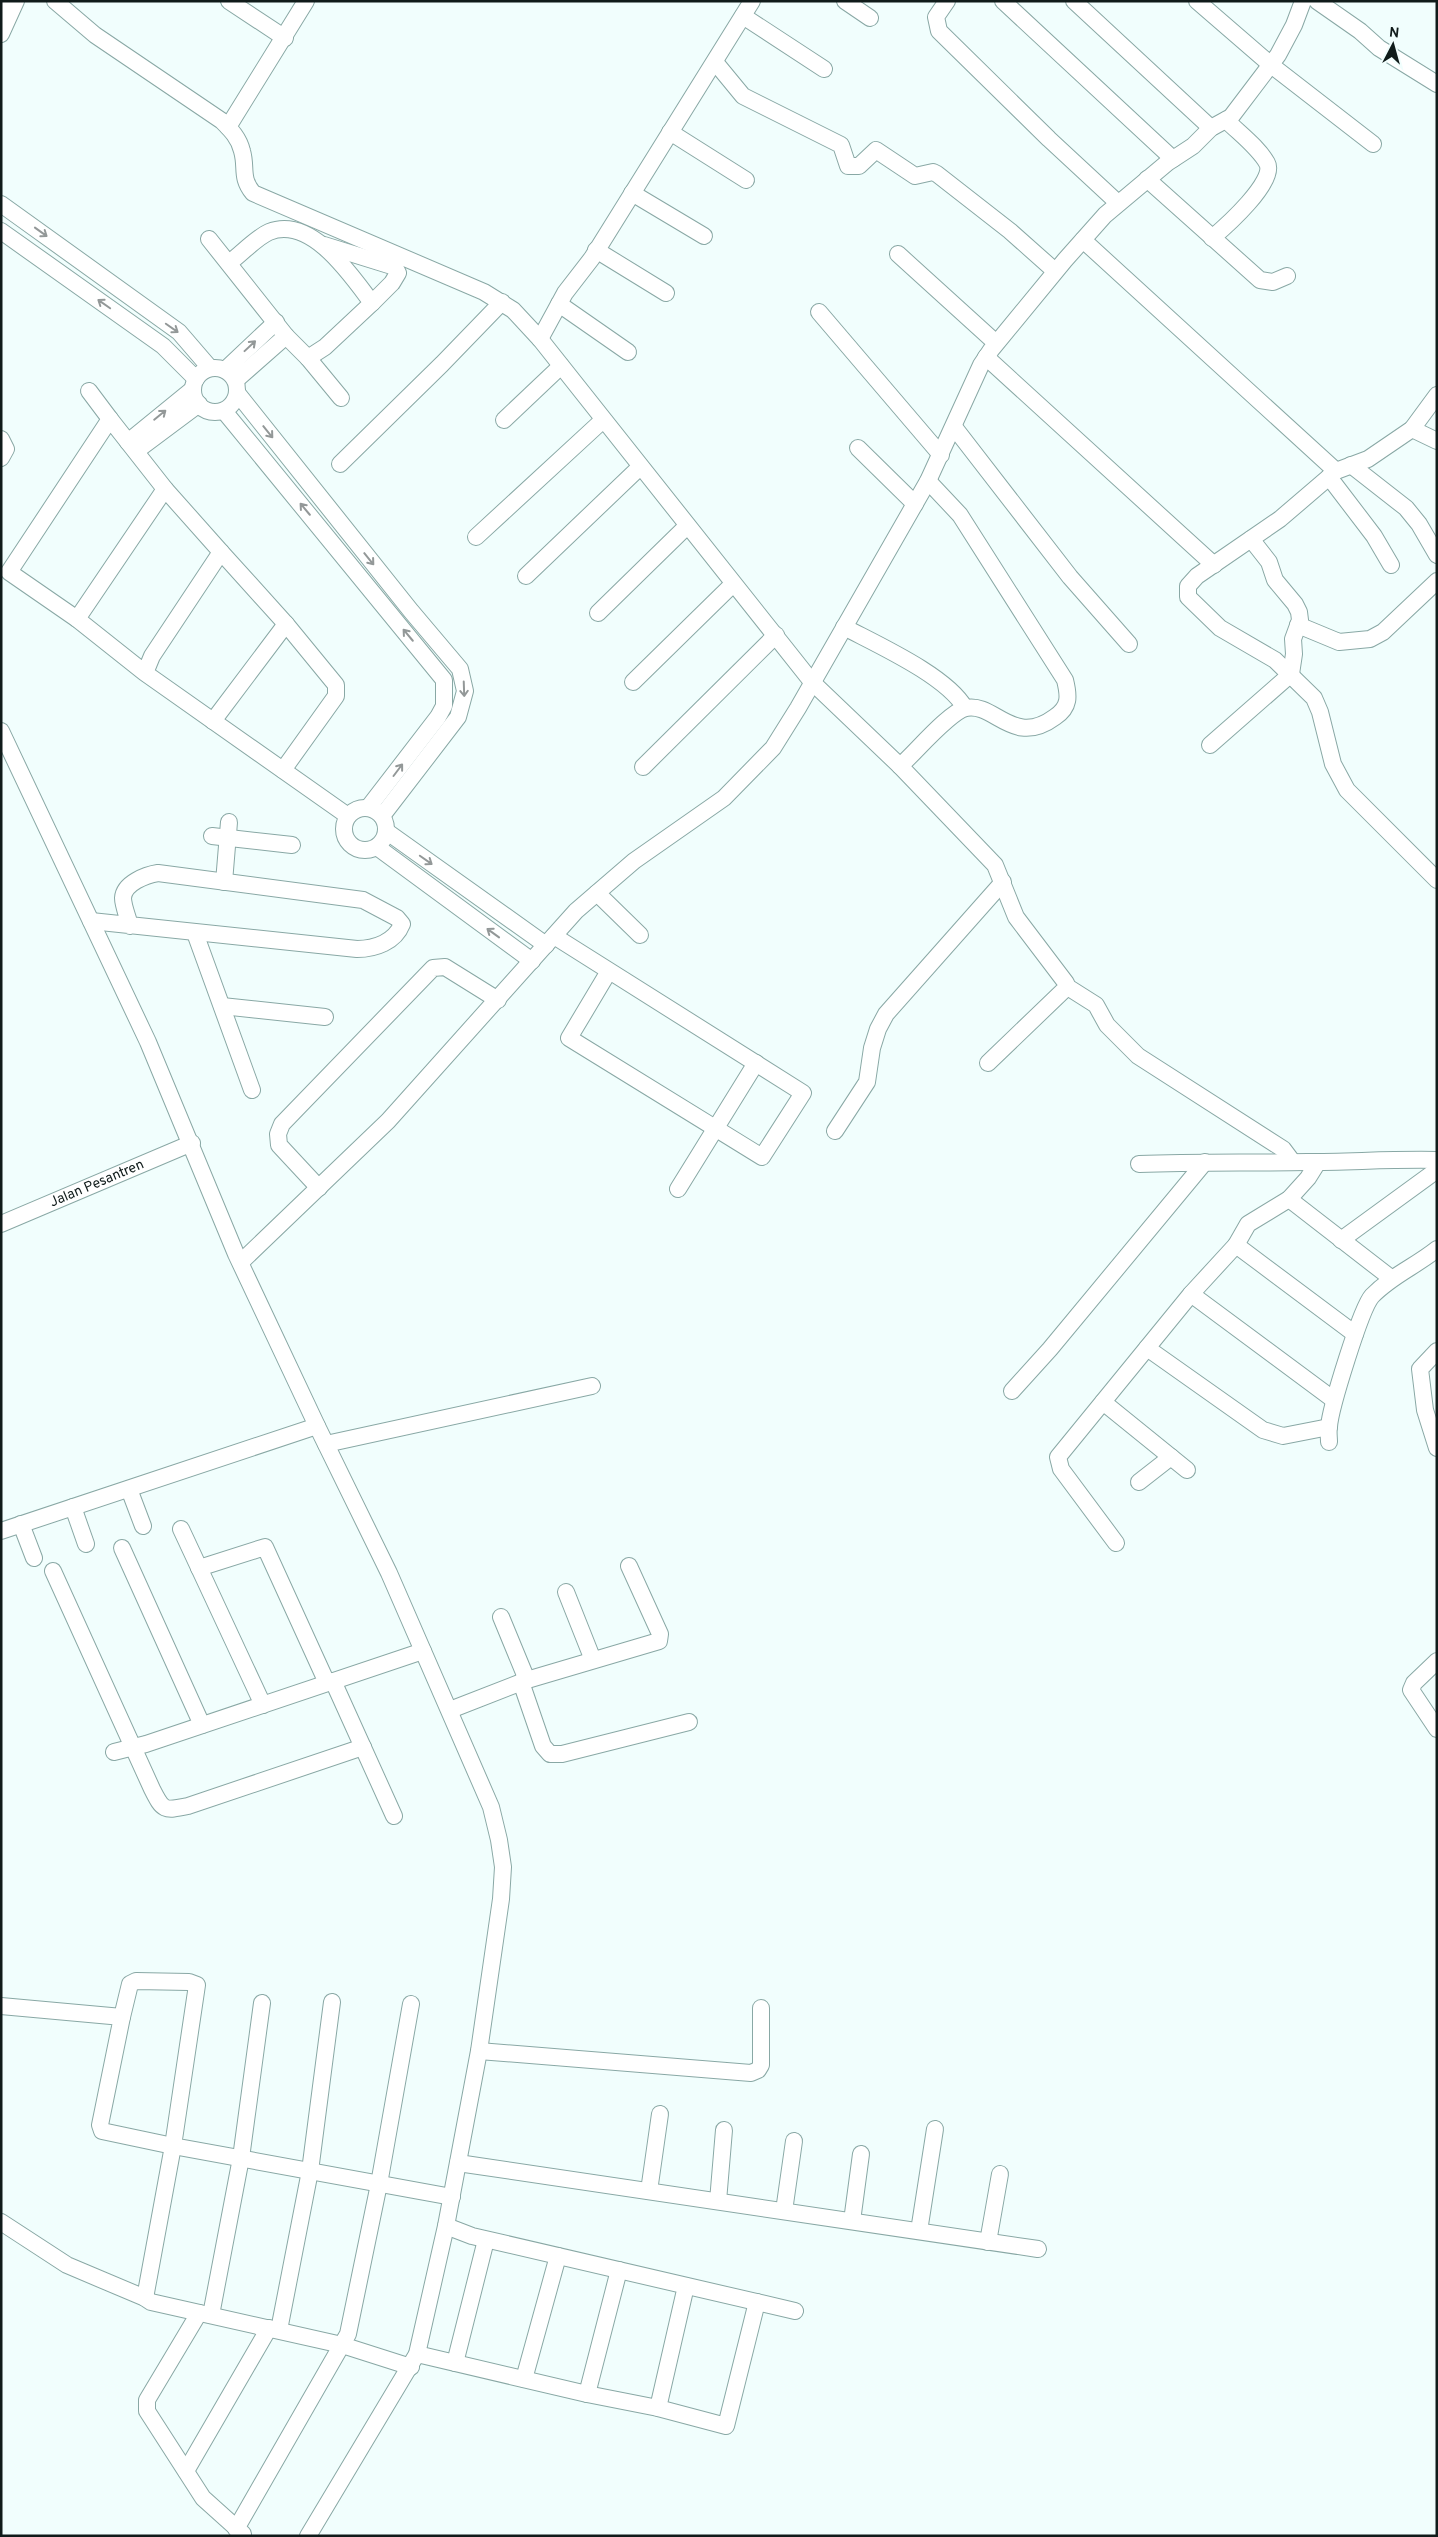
<svg xmlns="http://www.w3.org/2000/svg" width="1438" height="2537" font-family="Overpass,sans-serif">
<style>
.lines{fill:none;stroke-linecap:round;stroke-linejoin:round}
.minor-casing{stroke:#89a8a5;stroke-width:18}
.minor{stroke:#fff;stroke-width:16}
.oneway{stroke:#939898}
.labels{text-anchor:middle;dominant-baseline:central;stroke-width:4.5;stroke-linejoin:round;paint-order:stroke}
.street-label{font-size:14px;fill:#101b1a;stroke:#f1fefd}
</style>
<rect width="100%" height="100%" fill="#f1fefd"/>
<g class="lines">
<defs>
<g id="minor">
<path d="M55 1 95 35 222 121C231 130 239 138 242 151 247 168 240 177 253 193L484 292 513 310 540 339 812 682 900 766 995 865 1016 917 1066 983 1065 989 988 1063"/>
<polyline points="229,1 285,38"/>
<polyline points="845,1 870,18"/>
<polyline points="947,1 936,17 939,31 1049,139 1118,203"/>
<polyline points="1003,1 1173,159"/>
<polyline points="1074,1 1211,128"/>
<polyline points="1197,1 1271,65 1373,144"/>
<polyline points="1317,1 1360,31 1379,48 1437,84"/>
<polyline points="1,4 2,1"/>
<polyline points="743,16 824,69"/>
<polyline points="1,34 16,1"/>
<polyline points="715,62 743,96 841,145 848,166 859,166 876,150 915,176 933,172 937,174 1010,231 1055,271"/>
<polyline points="228,127 306,1"/>
<polyline points="670,132 746,180"/>
<polyline points="1147,179 1260,280 1273,282 1287,276"/>
<polyline points="632,193 704,236"/>
<polyline points="1,204 179,332 210,368"/>
<polyline points="1,231 163,346 196,379"/>
<path d="M1212 238C1225 227 1277 181 1267 163 1258 147 1239 133 1226 120"/>
<path d="M209 239 286 336 308 358 325 347 372 303C351 275 311 215 269 232 257 237 240 255 229 263"/>
<polyline points="1083,240 1336,471"/>
<polyline points="324,245 395,267 398,273 392,283 372,303"/>
<polyline points="596,250 666,293"/>
<polyline points="898,254 996,343"/>
<polyline points="559,304 628,352"/>
<polyline points="819,312 941,455"/>
<polyline points="540,339 565,293 592,258 752,1"/>
<polyline points="986,357 1214,565"/>
<polyline points="308,358 341,398"/>
<circle cx="215" cy="390" r="22"/>
<polyline points="225,370 276,322"/>
<polyline points="236,380 286,336"/>
<polyline points="89,391 110,419"/>
<polyline points="238,394 411,611 460,669 465,691 458,717 382,816"/>
<polyline points="1437,395 1412,429 1368,459 1336,471 1280,519 1197,576 1188,586 1188,597 1220,628 1275,660 1314,698 1320,712 1333,764 1347,790 1437,880"/>
<polyline points="224,411 444,680 444,706 438,717 368,808"/>
<polyline points="504,420 561,366"/>
<polyline points="954,427 1070,577 1129,644"/>
<polyline points="1412,429 1437,441"/>
<polyline points="1,439 6,449 1,458"/>
<polyline points="128,442 193,389"/>
<polyline points="858,448 915,504"/>
<polyline points="136,451 199,404"/>
<polyline points="340,464 442,364 502,302"/>
<polyline points="1351,465 1406,508 1419,524 1437,555"/>
<polyline points="1329,477 1374,536 1391,565"/>
<polyline points="476,537 603,420"/>
<polyline points="221,552 286,624 336,685 336,696 283,770"/>
<polyline points="526,576 640,467"/>
<polyline points="598,613 687,526"/>
<polyline points="77,619 165,489"/>
<polyline points="1298,625 1339,642 1370,639 1383,632 1437,581"/>
<path d="M844 627C878 645 947 676 965 708"/>
<polyline points="145,673 77,619 9,572 110,419 165,489 221,552 152,656 145,673 348,816"/>
<polyline points="633,682 733,584"/>
<polyline points="213,721 286,624"/>
<polyline points="1,731 148,1042 236,1254 317,1426 389,1573 491,1807 499,1840 503,1867 501,1899 479,2051 446,2226 417,2354 308,2536"/>
<polyline points="1210,745 1291,674 1294,654 1293,639 1300,620 1299,612 1295,604 1275,580 1269,562 1251,539"/>
<path d="M900 766C915 753 949 712 966 708 995 702 1013 748 1055 717 1070 707 1069 696 1065 680L960 515 928 481"/>
<polyline points="643,767 776,635"/>
<circle cx="365" cy="829" r="21"/>
<polyline points="386,831 546,945"/>
<polyline points="212,836 292,845"/>
<polyline points="377,847 532,961"/>
<polyline points="224,882 229,822"/>
<polyline points="597,893 640,935"/>
<path d="M91 921 357 949C375 949 395 942 402 924L397 918 363 900 158 873C146 875 124 883 123 898 123 906 128 917 130 926"/>
<polyline points="195,933 252,1090"/>
<path d="M554 936C637 988 720 1040 803 1093L762 1157 569 1038 609 971"/>
<polyline points="1066,986 1096,1005 1107,1025 1138,1056 1283,1149 1292,1161"/>
<polyline points="222,1006 325,1017"/>
<polyline points="835,1131 867,1082 872,1048 878,1029 886,1014 1003,882"/>
<path d="M1139 1164C1195 1162 1251 1163 1307 1162 1350 1162 1393 1159 1437 1160"/>
<polyline points="319,1188 279,1145 278,1134 282,1124 433,968 445,967 498,1000"/>
<polyline points="678,1189 756,1063"/>
<polyline points="1289,1199 1391,1278"/>
<path id="s1" d="M1 1224 192 1143"/>
<polyline points="1341,1240 1437,1170"/>
<polyline points="1236,1245 1355,1334"/>
<polyline points="241,1262 388,1121 576,911 634,861 724,798 773,748 798,708 928,481 981,365 991,350 1065,260 1105,215 1167,163 1193,146 1211,128 1231,117 1278,55 1294,25 1303,1"/>
<polyline points="1191,1294 1334,1400"/>
<polyline points="1147,1348 1263,1430 1283,1436 1329,1427"/>
<polyline points="1437,1351 1420,1369 1425,1410 1437,1448"/>
<polyline points="1012,1391 1050,1349 1205,1162"/>
<polyline points="1103,1402 1187,1470"/>
<path d="M1329 1442C1329 1437 1328 1432 1329 1427 1330 1409 1361 1308 1372 1296 1391 1276 1416 1266 1437 1249"/>
<polyline points="326,1444 592,1386"/>
<polyline points="1139,1482 1171,1457"/>
<polyline points="129,1489 143,1526"/>
<polyline points="73,1507 86,1544"/>
<polyline points="21,1524 34,1558"/>
<polyline points="181,1529 263,1705"/>
<polyline points="1,1531 317,1426"/>
<polyline points="1116,1543 1061,1469 1058,1457 1191,1294 1236,1245 1248,1224 1289,1199 1308,1178 1318,1162"/>
<polyline points="122,1548 202,1725"/>
<polyline points="199,1568 265,1547 327,1683"/>
<path d="M53 1571 152 1789C163 1811 164 1811 188 1806L363 1747"/>
<polyline points="566,1592 593,1660"/>
<polyline points="501,1617 527,1680"/>
<polyline points="1437,1661 1414,1683 1411,1690 1437,1729"/>
<polyline points="333,1681 394,1816"/>
<polyline points="521,1682 543,1746 550,1754 562,1754 689,1722"/>
<polyline points="450,1710 527,1680 659,1641 660,1634 629,1566"/>
<polyline points="114,1752 146,1744 423,1651"/>
<polyline points="1,2006 122,2017 100,2125 102,2131 173,2146 145,2298"/>
<polyline points="122,2017 130,1984 136,1981 189,1982 197,1985 173,2146 452,2197"/>
<polyline points="479,2051 751,2073 758,2070 761,2065 761,2008"/>
<polyline points="458,2163 1038,2249"/>
<polyline points="649,2191 660,2114"/>
<polyline points="718,2201 724,2130"/>
<polyline points="784,2211 794,2141"/>
<polyline points="852,2221 861,2154"/>
<polyline points="1,2222 67,2265 145,2298 151,2302 342,2345 411,2367"/>
<polyline points="446,2226 472,2236 795,2311"/>
<polyline points="919,2231 935,2129"/>
<polyline points="988,2242 1000,2174"/>
<polyline points="199,2313 147,2400 147,2411 203,2498 243,2534"/>
<polyline points="211,2315 241,2158 262,2003"/>
<polyline points="279,2330 310,2171 332,2002"/>
<polyline points="417,2354 587,2394 658,2408 726,2426 757,2302"/>
<polyline points="455,2363 486,2240"/>
<polyline points="524,2379 558,2256"/>
<polyline points="587,2394 619,2270"/>
<polyline points="658,2408 686,2286"/>
<polyline points="186,2471 269,2328"/>
<polyline points="236,2529 348,2334 379,2184 411,2004"/>
</g>
</defs>
<use href="#minor" class="minor-casing"/>
<use href="#minor" class="minor"/>
</g>
<defs><path id="oneway-shaft" d="M-6 0H5M1.5-3L5.5 0L1.5 3" fill="none" stroke-width="1.6" stroke-linecap="round" stroke-linejoin="round" transform="scale(1.25)"/></defs>
<g class="oneway">
<use href="#oneway-shaft" transform="translate(41 232) rotate(36)"/>
<use href="#oneway-shaft" transform="translate(104 304) rotate(-145)"/>
<use href="#oneway-shaft" transform="translate(172 328) rotate(35)"/>
<use href="#oneway-shaft" transform="translate(250 346) rotate(-43)"/>
<use href="#oneway-shaft" transform="translate(160 415) rotate(-39)"/>
<use href="#oneway-shaft" transform="translate(268 432) rotate(51)"/>
<use href="#oneway-shaft" transform="translate(305 509) rotate(-130)"/>
<use href="#oneway-shaft" transform="translate(369 559) rotate(51)"/>
<use href="#oneway-shaft" transform="translate(408 635) rotate(-130)"/>
<use href="#oneway-shaft" transform="translate(464 689) rotate(88)"/>
<use href="#oneway-shaft" transform="translate(398 770) rotate(-53)"/>
<use href="#oneway-shaft" transform="translate(426 860) rotate(35)"/>
<use href="#oneway-shaft" transform="translate(493 933) rotate(-144)"/>
</g>
<g class="labels">
<g class="street-label">
<text stroke="none"><textPath href="#s1" startOffset="104">Jalan Pesantren</textPath></text>
</g>
</g>
<rect width="1438" height="2537" fill="none" stroke="#101b1a" stroke-width="5"/>
<g transform="translate(1393 45) rotate(6)" stroke="#f1fefd" stroke-width="4" paint-order="stroke">
<path d="M0-4L9 19L0 12L-9 19Z" fill="#101b1a"/>
<text y="-8" font-size="14" font-weight="bold" text-anchor="middle" fill="#101b1a">N</text>
</g>
</svg>
